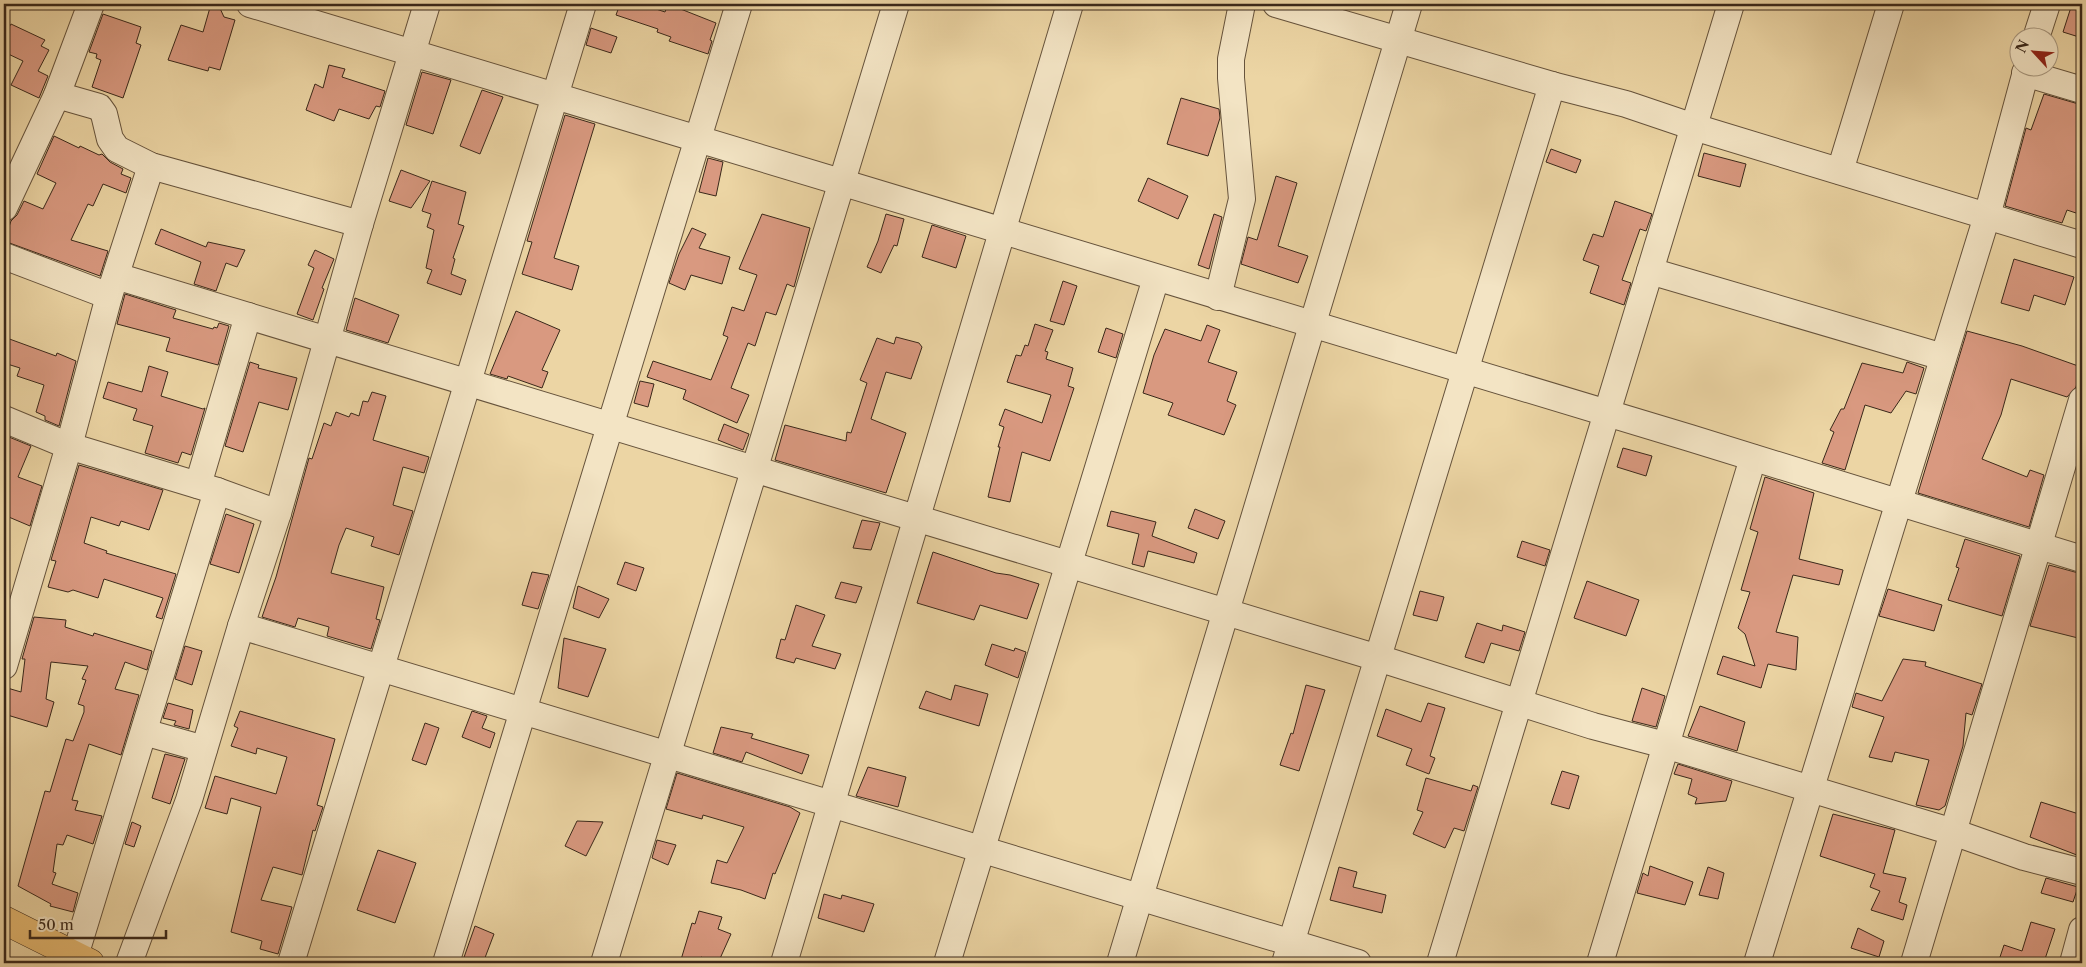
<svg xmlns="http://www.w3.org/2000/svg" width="2086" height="967" font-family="'Libre Caslon Text',serif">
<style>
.building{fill:#d99980;stroke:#3a281a}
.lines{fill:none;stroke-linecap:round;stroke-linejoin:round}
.minor-casing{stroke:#66533c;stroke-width:28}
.major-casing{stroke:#3a281a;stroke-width:29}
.minor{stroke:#f3e4c4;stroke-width:26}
.major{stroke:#e6ba72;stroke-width:28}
</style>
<rect width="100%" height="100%" fill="#ecd5a4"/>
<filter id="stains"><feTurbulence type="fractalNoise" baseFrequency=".004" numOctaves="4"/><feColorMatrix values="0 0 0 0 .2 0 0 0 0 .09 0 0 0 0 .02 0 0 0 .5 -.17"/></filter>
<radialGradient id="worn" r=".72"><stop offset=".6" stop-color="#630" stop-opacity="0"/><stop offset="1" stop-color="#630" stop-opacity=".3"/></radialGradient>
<g class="building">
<polygon points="211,4 218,4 224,17 235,20 220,70 209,67 208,71 168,60 181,25 203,32"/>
<polygon points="620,4 641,4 665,12 668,4 716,23 710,40 712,41 708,54 669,41 671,37 657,32 658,29 616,15"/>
<polygon points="2072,4 2082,4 2082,27 2079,37 2063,32"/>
<polygon points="103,14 141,27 136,43 141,45 123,98 92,87 101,60 96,58 97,54 89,52"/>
<polygon points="11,24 45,40 41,46 49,50 38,71 48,76 39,98 11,85 23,61 4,52 4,27 8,29"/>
<polygon points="591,28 617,37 611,53 586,45"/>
<polygon points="329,65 345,69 342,77 385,91 380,107 376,106 369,119 339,109 334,121 306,110 315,84 323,88"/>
<polygon points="422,72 451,80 433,134 406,125"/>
<polygon points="482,90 503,97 480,154 460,146"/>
<polygon points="2044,94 2082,105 2082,215 2067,210 2062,223 2005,206 2026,128 2031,130"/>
<polygon points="1181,98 1219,109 1220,118 1208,156 1167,144"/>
<polygon points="565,115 595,124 554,258 579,266 572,290 522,274 532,242 527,241"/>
<polygon points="54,136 79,148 80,146 99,155 102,154 110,162 123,169 121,174 131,178 126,193 103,184 93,206 88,204 71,240 108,251 100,276 4,241 11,221 17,215 24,201 43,209 56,183 37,174"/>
<polygon points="1551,149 1581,160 1576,173 1546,162"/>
<polygon points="1704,153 1746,164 1740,187 1698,176"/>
<polygon points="708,158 723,162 716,196 699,192"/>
<polygon points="401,170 430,181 411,208 389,201"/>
<polygon points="1276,176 1297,183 1278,246 1308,256 1298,283 1241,264 1248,237 1257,240"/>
<polygon points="1148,178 1188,196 1178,219 1138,201"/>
<polygon points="432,181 466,192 458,224 464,226 453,258 455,259 451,274 466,280 461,295 427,283 432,270 426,268 434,230 427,227 431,214 422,211"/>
<polygon points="1615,201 1652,214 1646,231 1640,229 1622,280 1631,283 1624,305 1590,293 1599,266 1583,260 1593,234 1603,237"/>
<polygon points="762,214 810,228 794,287 787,284 776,315 766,312 755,346 748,343 731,388 749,395 737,423 683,399 686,390 647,377 653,361 711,380 728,337 723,335 732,307 744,311 757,275 739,269"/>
<polygon points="886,214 904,219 897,246 894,245 881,273 867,267 878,241"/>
<polygon points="1214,214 1222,217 1209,269 1198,265"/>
<polygon points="932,225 966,236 956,268 922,257"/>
<polygon points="692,228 706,234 699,248 730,257 722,284 691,275 685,290 669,283 679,254"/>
<polygon points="161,229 206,247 208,242 245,250 237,267 226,263 216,291 194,284 201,262 155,244"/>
<polygon points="315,250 334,259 322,288 324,289 313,320 297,314 314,268 308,265"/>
<polygon points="2014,259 2074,277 2065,305 2034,295 2029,311 2001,303"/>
<polygon points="1063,281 1077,286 1064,325 1050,321"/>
<polygon points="125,294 176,310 173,318 213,329 214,327 217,328 219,323 229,326 218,365 166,351 170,338 117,324"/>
<polygon points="355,298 399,315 388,343 346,330"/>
<polygon points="516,311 560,330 542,370 548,372 542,388 508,376 507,379 490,374"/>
<polygon points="1035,324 1053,330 1045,351 1048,352 1046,359 1073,368 1068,386 1074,388 1050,461 1022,452 1010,502 988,497 1000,447 998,447 1004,427 999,425 1005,409 1042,423 1051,395 1007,382 1016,355 1021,356 1025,345 1028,346"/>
<polygon points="1207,325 1220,330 1208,362 1237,372 1227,401 1236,405 1224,435 1168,415 1173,403 1143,393 1154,355 1165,329 1201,341"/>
<polygon points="1106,328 1123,334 1116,358 1098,352"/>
<polygon points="1967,331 2022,346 2081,367 2076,387 2067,397 2011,379 2001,415 1982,459 2027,477 2030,470 2044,475 2029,527 1918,493"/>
<polygon points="4,337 56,356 57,353 76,361 59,426 45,420 45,416 36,412 44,385 17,376 20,368 4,363"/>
<polygon points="896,337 919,343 922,347 911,379 886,372 871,419 906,433 886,493 775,460 785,425 846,441 847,432 851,433 867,383 860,380 877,338 894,344"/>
<polygon points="250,362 259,365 258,368 297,378 288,410 259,402 243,452 225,446"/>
<polygon points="1907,362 1924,368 1916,394 1906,391 1891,413 1865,405 1845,470 1822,463 1834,432 1830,430 1841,409 1844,409 1862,363 1903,373"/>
<polygon points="149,366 168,372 161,396 203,409 205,408 191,455 182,452 178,463 145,453 153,426 133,420 137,409 103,398 108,382 142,392"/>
<polygon points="640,381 654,384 648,407 634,403"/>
<polygon points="372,392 386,396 373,440 429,457 424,473 403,467 393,505 413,511 399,555 371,546 374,537 346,528 339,545 331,573 384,587 376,619 380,620 371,649 327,636 329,627 298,618 295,627 262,617 276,577 309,458 312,459 324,423 331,426 336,412 349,417 351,413 359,416 363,401 368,402"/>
<polygon points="724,424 749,434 743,450 718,440"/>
<polygon points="4,435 31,446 18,477 42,486 30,526 4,515"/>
<polygon points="1623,448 1652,456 1646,476 1617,467"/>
<polygon points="79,465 163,490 149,530 121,521 119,526 91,517 84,543 107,551 106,553 176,574 162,619 156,617 163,598 104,579 98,598 73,590 68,592 48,587 56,561 51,560"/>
<polygon points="1765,477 1814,493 1799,559 1843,570 1839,585 1793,575 1776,632 1798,637 1796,670 1768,664 1761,688 1717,674 1723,656 1755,666 1745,634 1738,628 1750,592 1741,590 1758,532 1750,529"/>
<polygon points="1195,509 1225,521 1218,539 1188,528"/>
<polygon points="1111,511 1156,522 1152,536 1197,553 1194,563 1148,551 1144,567 1132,564 1139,534 1107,526"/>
<polygon points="226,514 254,524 239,573 210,564"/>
<polygon points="862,520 880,523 871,550 853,548"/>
<polygon points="1965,539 2020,556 2002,616 1948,600 1959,568 1956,567"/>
<polygon points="1522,541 1550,550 1545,566 1517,557"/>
<polygon points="933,552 996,573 1010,575 1039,584 1027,619 980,605 974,620 917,603"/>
<polygon points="625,562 644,568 636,591 617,584"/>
<polygon points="2049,565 2082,574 2082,639 2030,626"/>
<polygon points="532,572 549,575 538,609 522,605"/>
<polygon points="1587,581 1639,600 1626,636 1574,618"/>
<polygon points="841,582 862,587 856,603 835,598"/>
<polygon points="578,586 609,599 599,618 573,608"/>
<polygon points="1888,589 1942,605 1934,631 1879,616"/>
<polygon points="1420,591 1444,597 1437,621 1413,615"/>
<polygon points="796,605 825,615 812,646 841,654 835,669 796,658 794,663 776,658 781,639 785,640"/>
<polygon points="34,617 66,620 65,627 93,636 94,633 152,651 147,670 125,662 115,689 139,695 121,755 89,744 72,800 78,801 75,810 102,816 93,844 67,835 63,845 57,844 53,872 56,873 52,884 78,893 73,912 50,906 51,904 18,886 45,791 50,792 66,739 73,741 84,712 84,706 78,704 86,680 82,679 88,666 51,662 46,699 54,702 47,727 4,714 4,687 21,692 25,659 22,659"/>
<polygon points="1477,623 1502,631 1503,625 1525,632 1519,651 1491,643 1484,663 1465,657"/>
<polygon points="564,638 606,649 588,697 558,688"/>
<polygon points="992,644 1014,651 1015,648 1026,652 1018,678 985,665"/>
<polygon points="185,646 202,651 192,685 175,679"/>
<polygon points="1903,659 1926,662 1925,666 1982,684 1972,715 1966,713 1963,746 1945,806 1939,810 1916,805 1929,760 1895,752 1892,762 1869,757 1884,717 1852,707 1856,693 1882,701"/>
<polygon points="955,685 988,694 979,726 919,708 926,691 951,700"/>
<polygon points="1306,685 1325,690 1299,771 1280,765 1291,733 1293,734"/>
<polygon points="1642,688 1665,696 1656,727 1632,721"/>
<polygon points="168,703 193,710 189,729 174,725 176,721 163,718"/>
<polygon points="1428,703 1445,708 1430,756 1435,758 1429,774 1406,765 1412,749 1377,736 1386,709 1421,722"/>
<polygon points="1700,706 1745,722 1737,751 1688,736"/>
<polygon points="240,711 335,739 317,805 323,807 315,831 313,830 302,875 273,867 261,900 292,907 278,954 260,949 262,941 231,932 261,807 231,798 227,814 205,808 215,776 276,794 287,757 257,748 256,754 231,746 238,728 234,726"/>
<polygon points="472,711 487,716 482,728 495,733 490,748 462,737"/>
<polygon points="425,723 439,728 426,765 412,760"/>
<polygon points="721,727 753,734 751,738 809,755 802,774 746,752 742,762 713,753"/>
<polygon points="165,754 185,759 170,804 152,798"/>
<polygon points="1678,764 1732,781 1726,801 1695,804 1697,798 1688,794 1692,779 1674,774"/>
<polygon points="868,767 906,777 898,807 856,796"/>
<polygon points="1562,771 1579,776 1569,809 1551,804"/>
<polygon points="677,773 790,807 800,813 775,874 773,873 765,899 741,890 711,883 717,860 727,863 744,827 703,815 702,819 666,809"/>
<polygon points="1426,778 1471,791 1473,785 1478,787 1464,831 1454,828 1445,848 1413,834 1423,812 1417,810"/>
<polygon points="2041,802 2082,815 2082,857 2030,837"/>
<polygon points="1833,814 1895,830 1883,873 1906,878 1899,902 1907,905 1903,920 1871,910 1880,891 1870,887 1875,874 1820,856"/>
<polygon points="577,821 603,822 586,856 565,846"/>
<polygon points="132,822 141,826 134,847 125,844"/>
<polygon points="657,840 676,845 668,865 652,858"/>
<polygon points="378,850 416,863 395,923 357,910"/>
<polygon points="1650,866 1693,882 1685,905 1637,893 1643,873 1648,876"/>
<polygon points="1339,867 1357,872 1353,887 1386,895 1382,913 1330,900"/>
<polygon points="1708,867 1724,873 1718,899 1699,895"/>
<polygon points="2046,878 2078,887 2073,902 2041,893"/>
<polygon points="824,894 841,899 842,895 874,904 864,932 818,918"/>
<polygon points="699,911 722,917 718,929 731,934 718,963 701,957 699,963 680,963 692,923 695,924"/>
<polygon points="2031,922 2055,929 2045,959 2051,961 2050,963 1998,963 2004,945 2022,951"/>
<polygon points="475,926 494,934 483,963 462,963"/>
<polygon points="1858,928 1884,941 1879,957 1851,948"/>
</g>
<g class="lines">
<defs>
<g id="minor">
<polyline points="250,4 1690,438 2082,559"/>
<polyline points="1276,4 1552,85 1626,104 1694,127 2082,245"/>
<polyline points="2036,38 2047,4"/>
<polyline points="2025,73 2082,90"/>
<polyline points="57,95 99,107 104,114 110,139 117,149 151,166 360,224"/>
<polyline points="1840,171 1891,4"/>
<polyline points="4,208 57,95 91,4"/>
<polyline points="4,256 109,296"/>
<polyline points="1650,271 1943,357"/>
<polyline points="116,276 1378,658 1593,726 1665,745 1953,832 2024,857 2082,872"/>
<polyline points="1218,297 1242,199 1231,78 1231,59 1242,4"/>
<polyline points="4,419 69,446 217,491 278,513"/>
<polyline points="198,485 248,316"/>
<polyline points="241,626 1358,963"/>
<polyline points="4,666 69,446 109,296 151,166"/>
<polyline points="144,732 204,749"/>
<polyline points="75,956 217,491"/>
<polyline points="129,963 189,800 241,626 278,513 360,224 427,4"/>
<polyline points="291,963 583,4"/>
<polyline points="446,963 739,4"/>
<polyline points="604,963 896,4"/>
<polyline points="784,963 1070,4"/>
<polyline points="947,963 1156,278"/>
<polyline points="1120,963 1409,4"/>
<polyline points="1285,963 1552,85"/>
<polyline points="1440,963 1731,4"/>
<polyline points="1600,963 1753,458"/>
<polyline points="1757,963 1987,216 2027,68"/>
<polyline points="1914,963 2082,400"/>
<polyline points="2073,963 2082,930"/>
</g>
<polyline id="major" points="4,920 90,963"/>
</defs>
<use href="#minor" class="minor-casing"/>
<use href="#major" class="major-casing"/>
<use href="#minor" class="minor"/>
<use href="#major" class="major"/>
</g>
<rect width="2086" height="967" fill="none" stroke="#ecd5a4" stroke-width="20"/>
<rect x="5" y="5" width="2076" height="957" fill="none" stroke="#3a281a" stroke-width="2.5"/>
<rect x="10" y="10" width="2066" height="947" fill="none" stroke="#3a281a"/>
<g transform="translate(2034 52) rotate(296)"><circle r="24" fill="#f3e4c4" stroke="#a99980"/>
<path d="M0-4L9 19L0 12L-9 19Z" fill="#8f2418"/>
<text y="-8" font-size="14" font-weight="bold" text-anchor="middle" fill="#3a281a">N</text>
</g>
<path d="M30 930v8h136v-8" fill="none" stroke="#3a281a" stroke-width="2.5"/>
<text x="38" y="930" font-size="15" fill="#3a281a" stroke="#f3e4c4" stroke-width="4" paint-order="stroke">50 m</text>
<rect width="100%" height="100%" filter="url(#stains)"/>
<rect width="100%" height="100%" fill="url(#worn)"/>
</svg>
